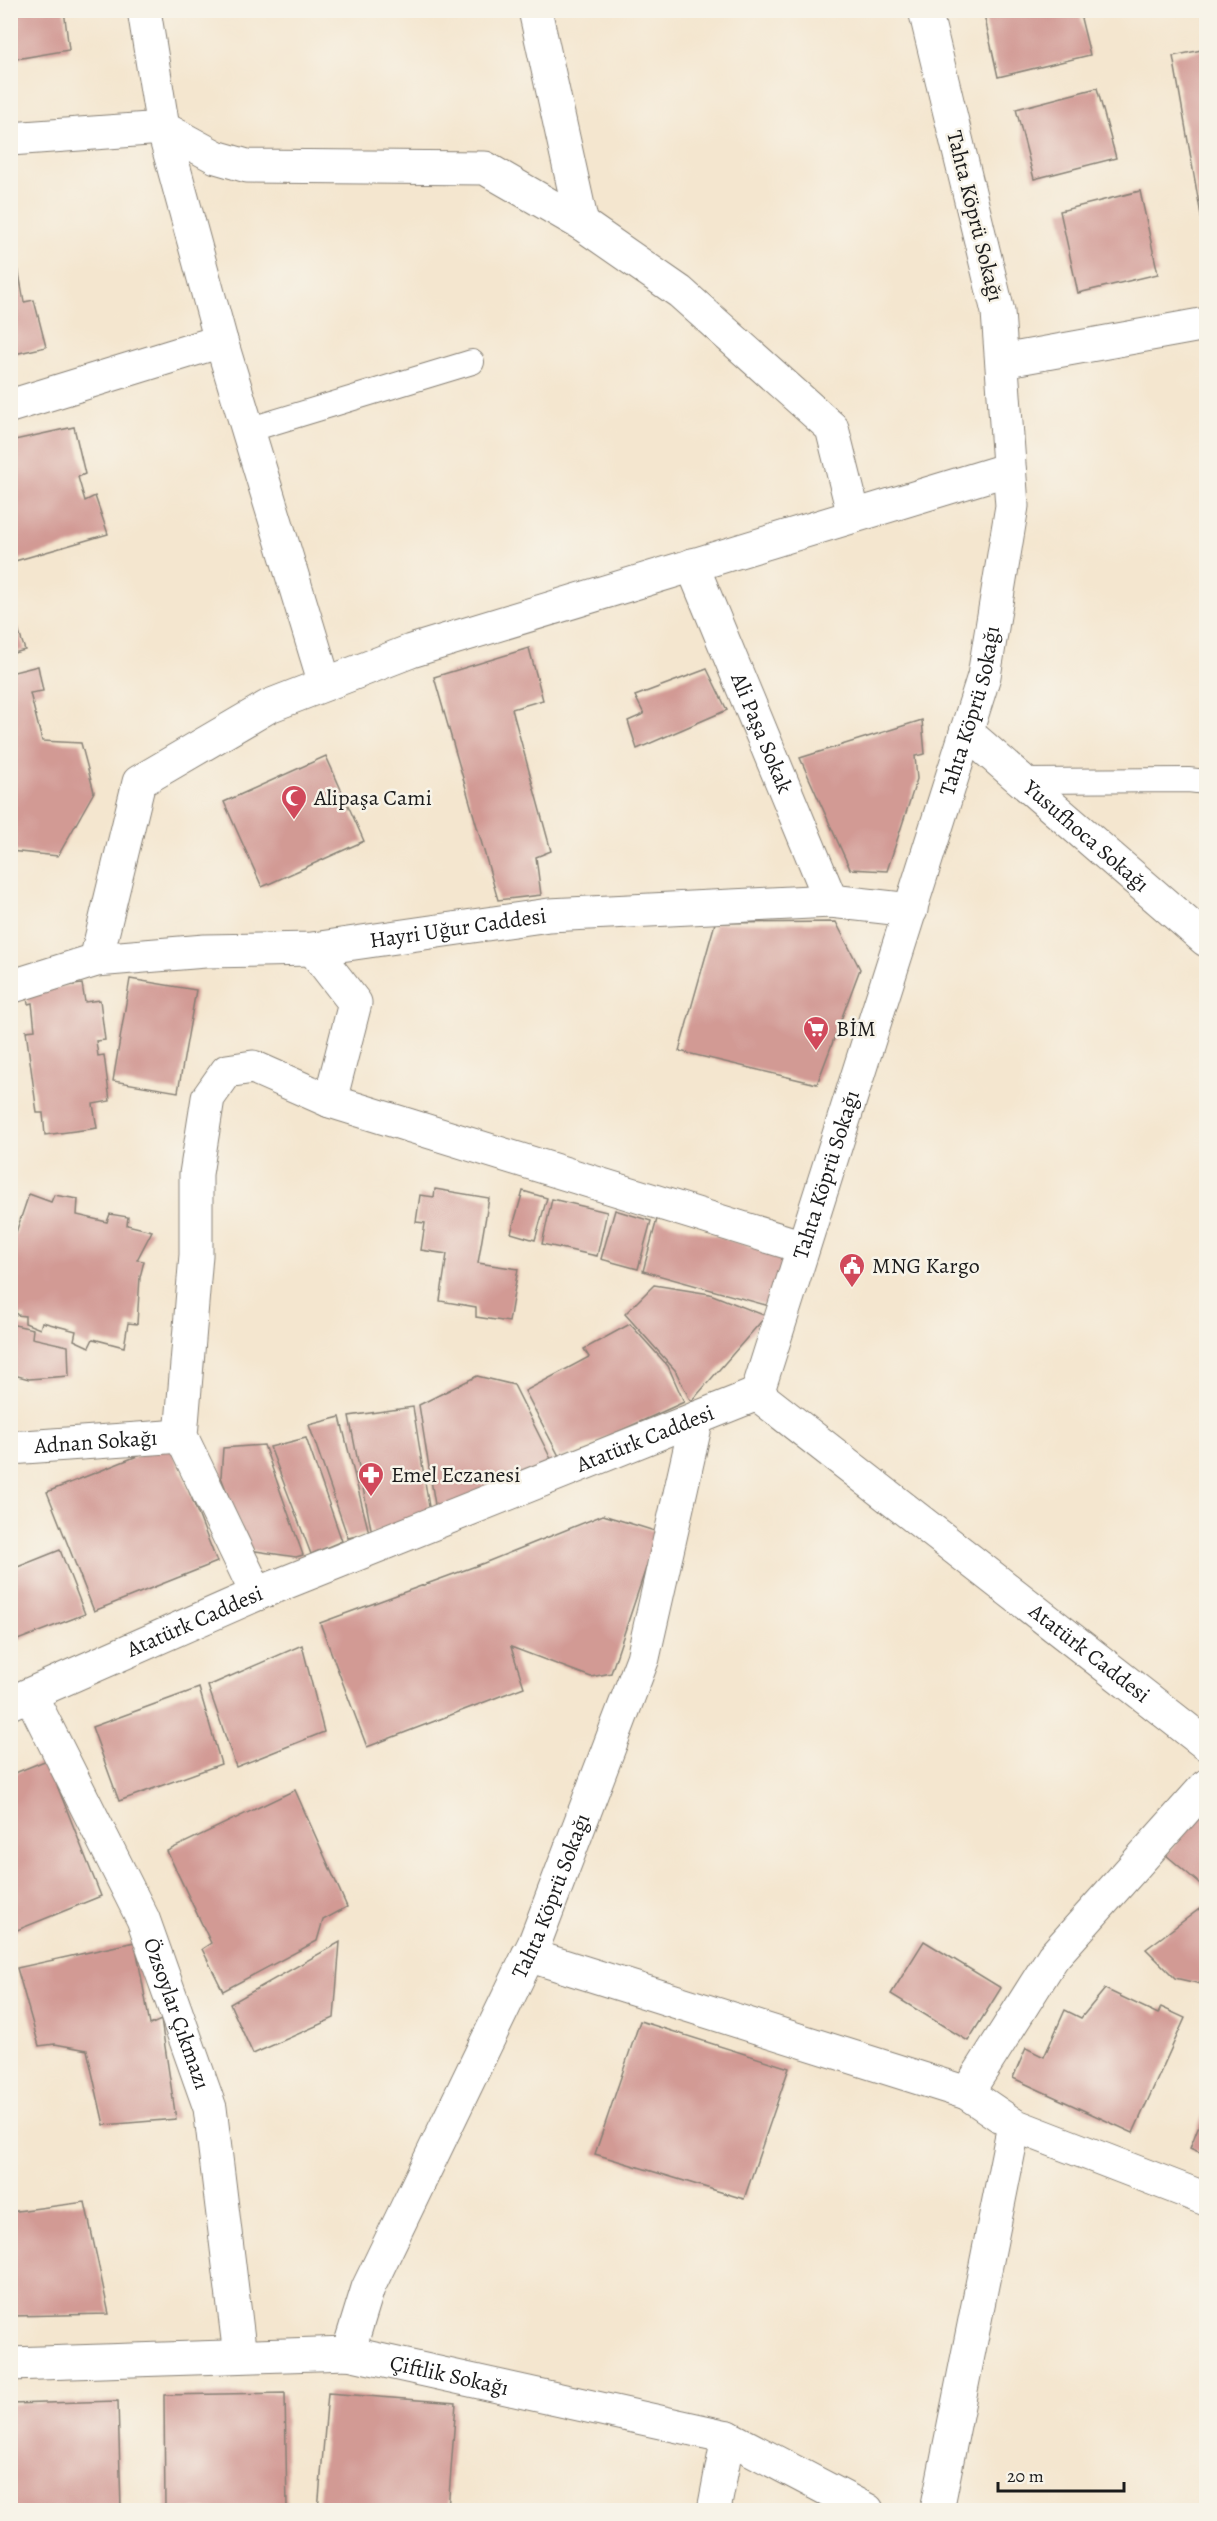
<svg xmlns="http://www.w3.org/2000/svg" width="1217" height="2521" font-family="Alegreya,serif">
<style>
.building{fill:#d29a94}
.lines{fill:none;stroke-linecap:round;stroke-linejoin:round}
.service-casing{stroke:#888176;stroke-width:26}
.minor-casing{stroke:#888176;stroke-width:35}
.tertiary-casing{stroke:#888176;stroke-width:35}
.secondary-casing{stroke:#888176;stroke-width:35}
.service{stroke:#fff;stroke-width:24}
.minor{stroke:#fff;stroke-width:33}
.tertiary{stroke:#fff;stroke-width:33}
.secondary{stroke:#fff;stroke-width:33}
.labels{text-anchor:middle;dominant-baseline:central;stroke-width:5;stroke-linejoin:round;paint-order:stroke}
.street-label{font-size:22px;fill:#1c1c1c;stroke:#f7f3e8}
.poi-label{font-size:22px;fill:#1c1c1c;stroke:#f7f3e8;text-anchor:start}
</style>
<rect width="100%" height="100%" fill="#f7f3e8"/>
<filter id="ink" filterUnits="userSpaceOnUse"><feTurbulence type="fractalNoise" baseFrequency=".0167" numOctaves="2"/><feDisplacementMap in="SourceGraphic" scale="12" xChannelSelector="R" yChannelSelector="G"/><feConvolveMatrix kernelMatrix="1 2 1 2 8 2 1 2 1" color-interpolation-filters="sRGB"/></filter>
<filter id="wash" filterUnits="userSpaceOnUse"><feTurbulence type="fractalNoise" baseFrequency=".008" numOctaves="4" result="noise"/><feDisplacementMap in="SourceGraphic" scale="24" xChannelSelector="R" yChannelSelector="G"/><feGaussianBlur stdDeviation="1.35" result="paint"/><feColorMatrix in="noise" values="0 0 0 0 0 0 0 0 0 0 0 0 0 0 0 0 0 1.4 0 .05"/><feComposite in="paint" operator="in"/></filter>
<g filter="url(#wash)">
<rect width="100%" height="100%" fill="#f4e6cf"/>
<g id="blocks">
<g class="building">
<polygon points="10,10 64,10 69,50 10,60"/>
<polygon points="983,10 1079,10 1090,55 998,77"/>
<polygon points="1206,49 1206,238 1205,238 1173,56"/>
<polygon points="1097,88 1116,158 1034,179 1016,109"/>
<polygon points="1140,191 1158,274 1078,293 1060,211"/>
<polygon points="17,262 24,302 34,300 46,347 10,355 10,263"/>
<polygon points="74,427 85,474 78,477 85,501 95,496 108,534 15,561 10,547 10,441"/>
<polygon points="15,621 25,650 10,654 10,622"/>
<polygon points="529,648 543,700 512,709 551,851 536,857 541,895 498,900 434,677"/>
<polygon points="38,666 43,691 30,693 42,741 81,743 94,792 58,856 10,851 10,673"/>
<polygon points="707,669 727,710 637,749 628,721 644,714 635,696"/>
<polygon points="922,720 925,754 915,756 917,779 887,871 850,869 800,758"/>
<polygon points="326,756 364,841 262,887 224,802"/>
<polygon points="836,922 860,969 817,1084 679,1051 715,923"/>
<polygon points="130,979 196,990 178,1092 113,1081"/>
<polygon points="82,984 85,1002 100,1000 105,1040 96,1041 98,1056 104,1055 110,1101 93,1104 97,1128 45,1135 43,1113 37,1113 26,1031 35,1030 32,1003 28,1004 26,991"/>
<polygon points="435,1189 489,1198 478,1263 518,1269 509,1322 476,1317 476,1307 440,1301 447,1254 421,1250 425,1223 416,1222 420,1195 434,1197"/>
<polygon points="523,1191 547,1198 535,1240 511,1233"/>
<polygon points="29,1194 51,1202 54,1195 78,1199 77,1215 107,1222 110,1214 128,1217 127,1225 152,1231 137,1260 144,1261 140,1277 137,1324 128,1323 124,1347 93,1339 89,1347 74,1340 76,1331 42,1322 40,1329 25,1323 25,1316 17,1315 10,1293 10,1250"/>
<polygon points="552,1199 607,1212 597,1256 542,1244"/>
<polygon points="615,1210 651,1221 638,1269 601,1259"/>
<polygon points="657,1219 788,1257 773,1307 643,1271"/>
<polygon points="654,1285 710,1294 766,1316 691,1402 675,1370 625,1314"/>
<polygon points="10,1324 33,1329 32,1338 68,1346 69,1376 29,1379 10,1374"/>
<polygon points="630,1324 668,1366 684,1402 560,1458 525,1391 589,1357 584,1349"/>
<polygon points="477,1376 514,1385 553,1463 436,1511 419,1405"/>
<polygon points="413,1407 430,1513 372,1534 349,1416"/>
<polygon points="340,1417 369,1533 348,1538 309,1425"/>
<polygon points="306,1438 342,1541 311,1554 270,1447"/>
<polygon points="170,1443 217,1562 94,1611 47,1492"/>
<polygon points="264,1445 303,1555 296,1557 249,1550 221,1477 223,1448"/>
<polygon points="603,1515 658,1532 611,1673 591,1677 511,1647 524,1687 367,1747 320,1623 484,1563"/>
<polygon points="60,1550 85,1614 10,1643 10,1570"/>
<polygon points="302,1645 324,1732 236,1767 208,1686"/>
<polygon points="199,1688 221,1764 119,1801 92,1727"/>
<polygon points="47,1760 101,1896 10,1933 10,1775"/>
<polygon points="295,1790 347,1907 323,1920 317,1941 223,1991 202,1949 211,1943 167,1851"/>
<polygon points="1206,1807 1206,1889 1166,1855"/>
<polygon points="1206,1904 1206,1985 1175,1978 1146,1949"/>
<polygon points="924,1941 1001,1988 968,2041 891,1994"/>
<polygon points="135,1942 150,2025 161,2020 176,2119 104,2125 87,2050 55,2044 39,2046 17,1968"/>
<polygon points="340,1942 334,2018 253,2054 230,2004"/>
<polygon points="1105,1989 1158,2014 1161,2007 1185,2018 1133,2133 1013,2078 1026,2048 1044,2057 1065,2010 1081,2018"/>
<polygon points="640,2021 789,2068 744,2199 595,2154"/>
<polygon points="1206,2107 1206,2155 1190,2148"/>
<polygon points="85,2202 109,2314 11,2316 10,2212"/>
<polygon points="285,2393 287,2510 165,2510 164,2395"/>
<polygon points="328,2393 456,2403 448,2510 318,2510"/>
<polygon points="118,2401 121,2510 10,2510 10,2404"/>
</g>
</g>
</g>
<g filter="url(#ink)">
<use href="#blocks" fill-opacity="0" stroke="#888176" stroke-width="1.5"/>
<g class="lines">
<defs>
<g id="service">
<polyline points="248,430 472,362"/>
<polyline points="1022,781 1188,780 1206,782"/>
</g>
<g id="minor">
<polyline points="144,10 163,128 221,341 325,684"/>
<polyline points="535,10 582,224"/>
<polyline points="10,139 163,128 216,157 247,166 485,168 582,224 680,292 832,428 854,516"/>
<polyline points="1002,361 1206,324"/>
<polyline points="10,406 221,341"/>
<path id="s1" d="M692 565 831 901"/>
<path id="s2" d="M966 732 1206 940"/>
<polyline points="313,949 355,1003 330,1101 803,1247"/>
<polyline points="96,960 139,782 269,706 411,651 1009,469"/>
<path id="s3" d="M10 987 96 960 205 951 313 949 549 915 831 901 911 910"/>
<path id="s4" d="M10 1448 181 1436"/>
<polyline points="257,1594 181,1436 196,1255 196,1174 208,1098 227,1071 253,1067 330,1101"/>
<path id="s5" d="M31 1696 143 1919 210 2108 240 2356"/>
<polyline points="1206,1786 1053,1957 967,2093 1014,2125 1206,2199"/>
<polyline points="528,1955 967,2093"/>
<path id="s6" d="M348 2353 368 2288 535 1942 643 1658 697 1418"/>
<path id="s7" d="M10 2364 348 2353 728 2437 867 2510"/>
<polyline points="714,2510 728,2437"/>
<polyline points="937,2510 1014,2125"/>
</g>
<g id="tertiary">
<path id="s8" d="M757 1394 984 676 1012 506 998 312 925 10"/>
</g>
<g id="secondary">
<path id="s9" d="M10 1703 257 1594 757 1394 1206 1744"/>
</g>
</defs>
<use href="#service" class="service-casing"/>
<use href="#minor" class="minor-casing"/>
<use href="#tertiary" class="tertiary-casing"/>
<use href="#secondary" class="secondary-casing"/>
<use href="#service" class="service"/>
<use href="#minor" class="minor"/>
<use href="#tertiary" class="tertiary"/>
<use href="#secondary" class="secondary"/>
</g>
</g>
<defs>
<symbol id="mosque-pin" viewBox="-11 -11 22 30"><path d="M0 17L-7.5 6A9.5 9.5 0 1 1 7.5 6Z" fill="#d1495b" stroke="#f7f3e8"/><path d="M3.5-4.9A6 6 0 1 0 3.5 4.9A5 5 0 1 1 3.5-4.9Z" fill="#fff"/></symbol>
<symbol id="supermarket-pin" viewBox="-11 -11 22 30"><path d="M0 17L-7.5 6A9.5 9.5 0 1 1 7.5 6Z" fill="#d1495b" stroke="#f7f3e8"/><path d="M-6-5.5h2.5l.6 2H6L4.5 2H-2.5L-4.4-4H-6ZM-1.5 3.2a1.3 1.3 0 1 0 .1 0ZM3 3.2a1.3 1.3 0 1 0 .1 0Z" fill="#fff"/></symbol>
<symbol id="civic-pin" viewBox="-11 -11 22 30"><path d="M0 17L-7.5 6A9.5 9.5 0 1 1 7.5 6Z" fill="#d1495b" stroke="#f7f3e8"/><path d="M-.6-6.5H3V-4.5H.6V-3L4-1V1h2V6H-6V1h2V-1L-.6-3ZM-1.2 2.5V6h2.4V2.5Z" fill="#fff"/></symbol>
<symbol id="pharmacy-pin" viewBox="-11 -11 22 30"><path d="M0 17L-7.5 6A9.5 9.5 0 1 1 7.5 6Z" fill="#d1495b" stroke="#f7f3e8"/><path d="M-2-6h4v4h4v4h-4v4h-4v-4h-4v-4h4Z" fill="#fff"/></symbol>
</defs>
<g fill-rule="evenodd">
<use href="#mosque-pin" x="279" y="783" width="30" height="40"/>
<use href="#supermarket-pin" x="801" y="1014" width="30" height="40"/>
<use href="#civic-pin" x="837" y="1251" width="30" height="40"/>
<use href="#pharmacy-pin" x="356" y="1460" width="30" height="40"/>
</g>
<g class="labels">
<g class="street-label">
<text transform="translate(975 216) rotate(76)">Tahta Köprü Sokağı</text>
<text stroke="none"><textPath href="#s8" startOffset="716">Tahta Köprü Sokağı</textPath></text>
<text stroke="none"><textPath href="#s1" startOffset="182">Ali Paşa Sokak</textPath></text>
<text stroke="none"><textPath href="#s2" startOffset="159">Yusufhoca Sokağı</textPath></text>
<text stroke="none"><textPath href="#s3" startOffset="454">Hayri Uğur Caddesi</textPath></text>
<text stroke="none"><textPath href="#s8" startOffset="230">Tahta Köprü Sokağı</textPath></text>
<text stroke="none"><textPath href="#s9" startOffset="688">Atatürk Caddesi</textPath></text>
<text stroke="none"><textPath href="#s4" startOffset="86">Adnan Sokağı</textPath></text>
<text stroke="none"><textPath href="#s9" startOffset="202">Atatürk Caddesi</textPath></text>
<text stroke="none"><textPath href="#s9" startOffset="1230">Atatürk Caddesi</textPath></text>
<text stroke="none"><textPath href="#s6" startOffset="501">Tahta Köprü Sokağı</textPath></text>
<text stroke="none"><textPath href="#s5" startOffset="350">Özsoylar Çıkmazı</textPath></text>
<text stroke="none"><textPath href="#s7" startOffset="442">Çiftlik Sokağı</textPath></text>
</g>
<g class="poi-label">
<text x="314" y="798">Alipaşa Cami</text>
<text x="836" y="1029">BİM</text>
<text x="872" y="1266">MNG Kargo</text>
<text x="391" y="1475">Emel Eczanesi</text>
</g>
</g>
<rect width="1217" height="2521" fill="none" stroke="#f7f3e8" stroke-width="36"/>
<path d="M998 2482v9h126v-9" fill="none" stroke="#1c1c1c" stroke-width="3"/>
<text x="1007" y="2482" font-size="18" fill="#1c1c1c" stroke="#f7f3e8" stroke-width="4.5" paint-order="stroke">20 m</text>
</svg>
